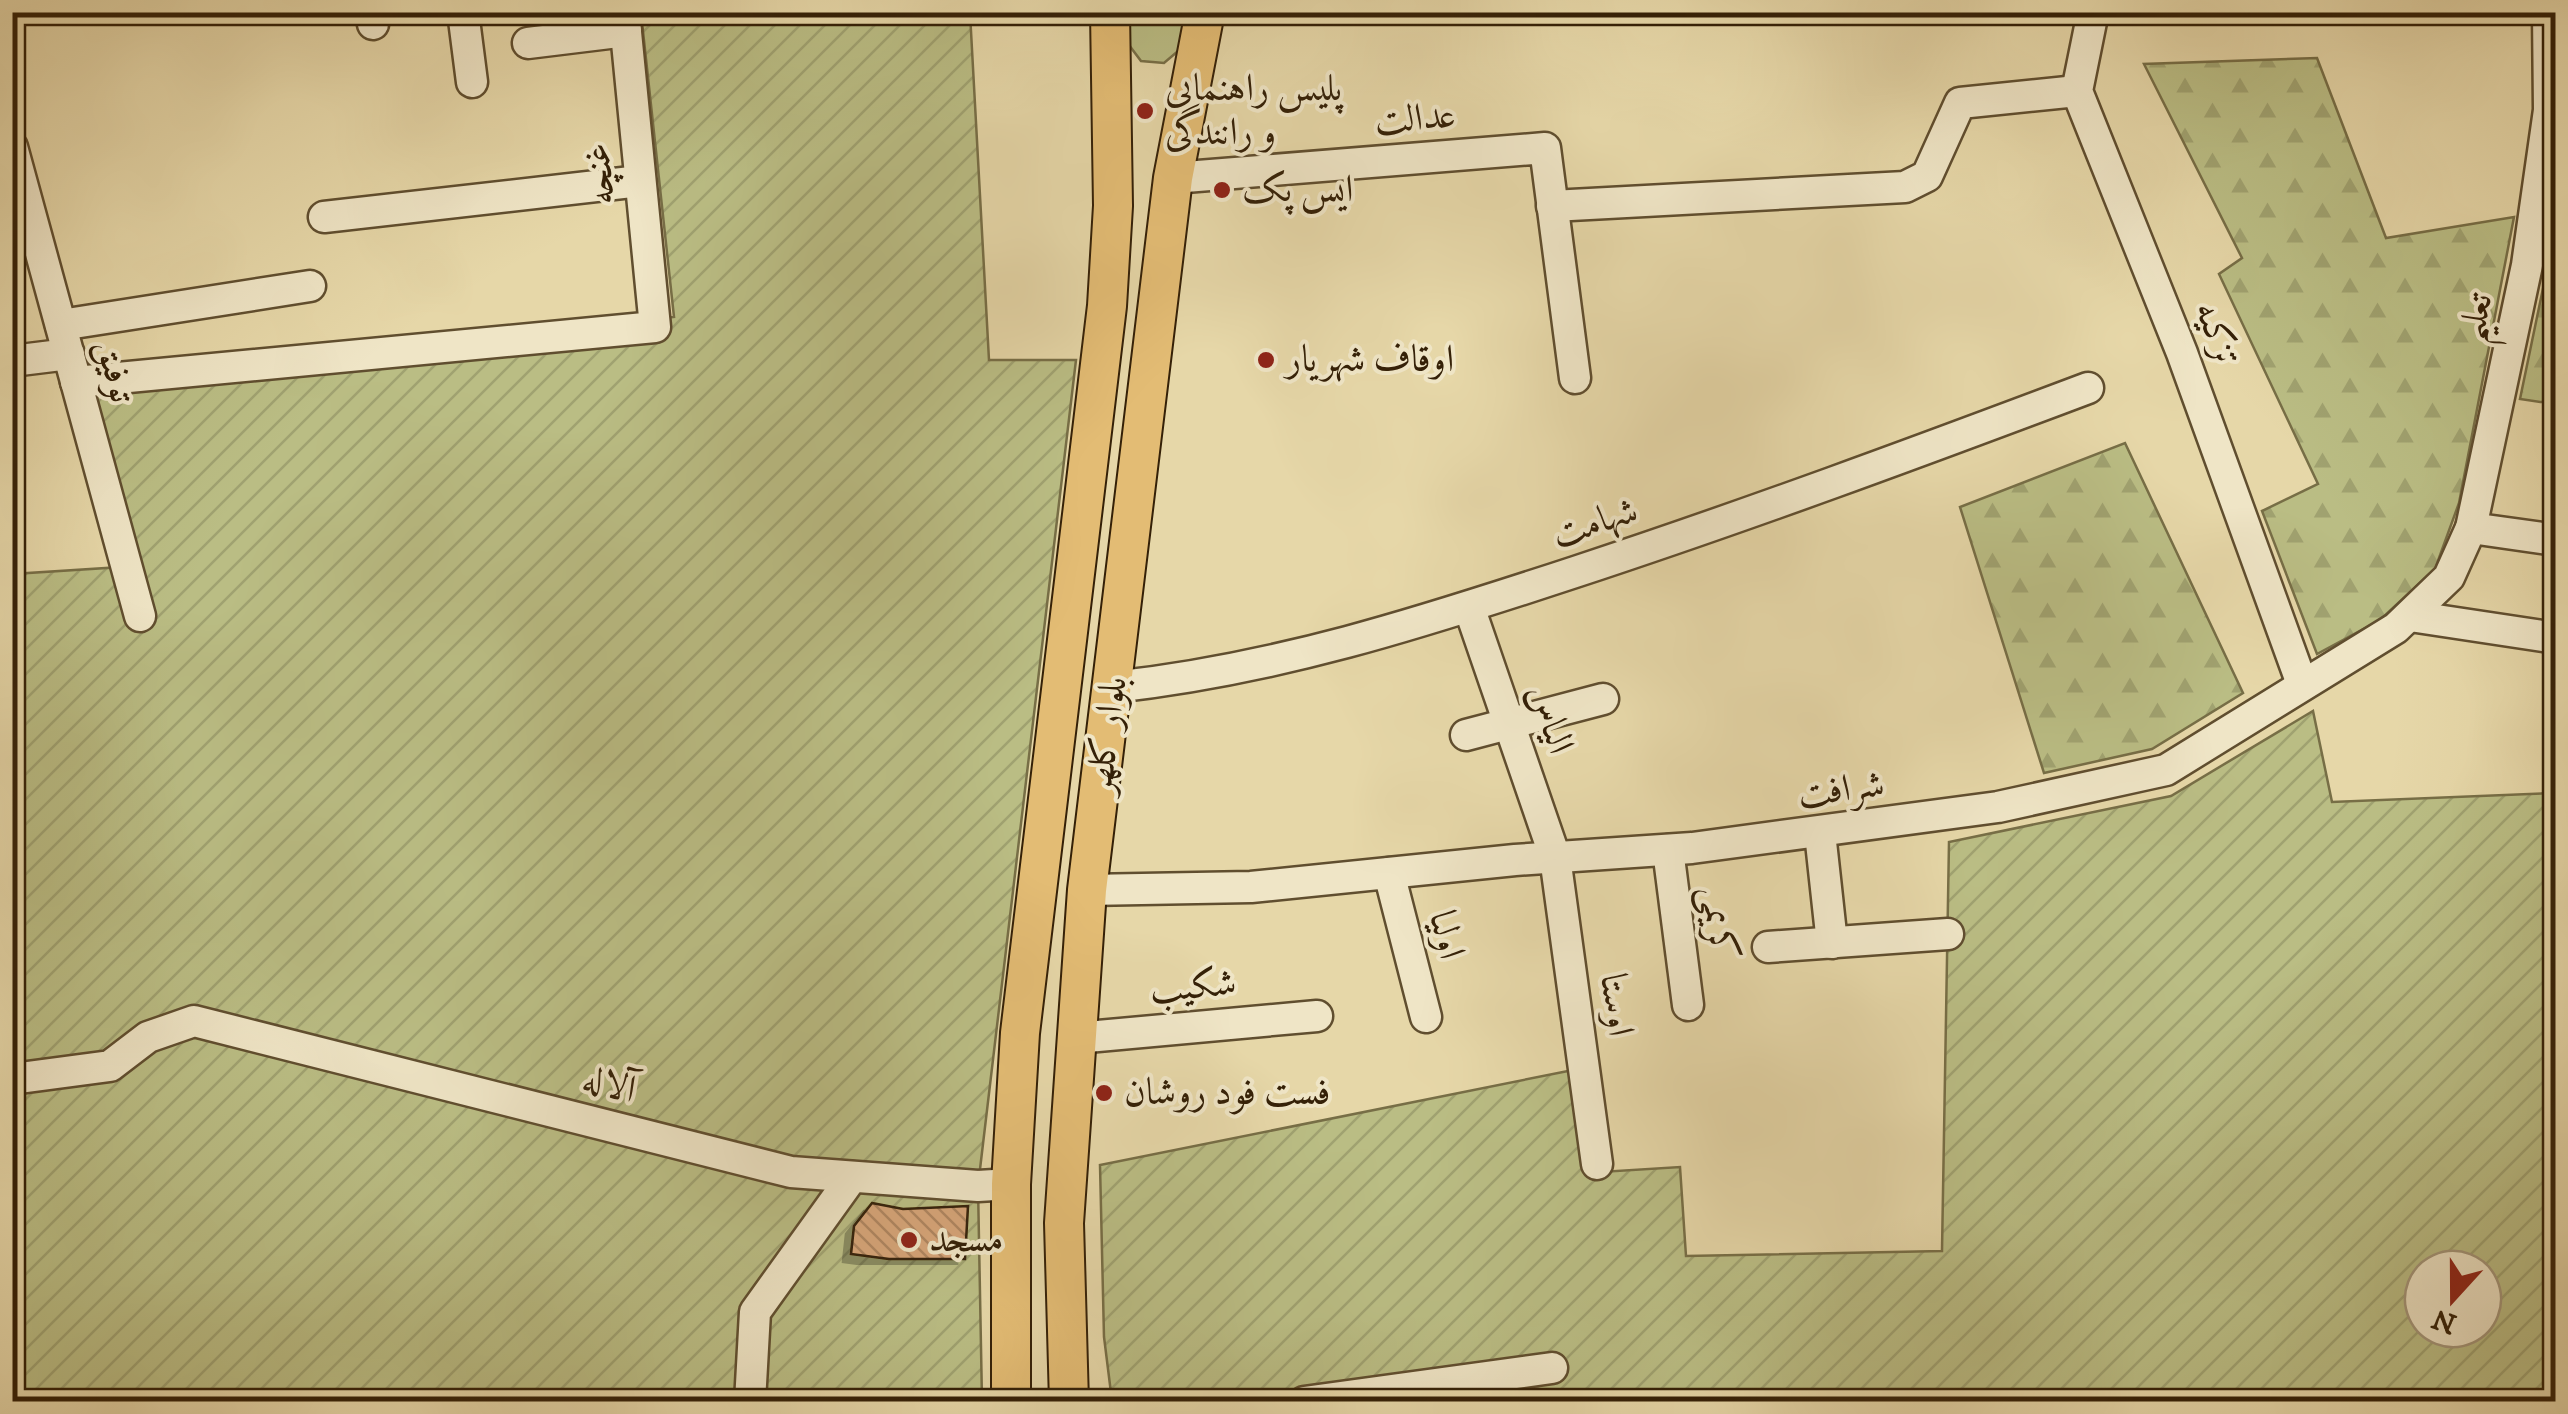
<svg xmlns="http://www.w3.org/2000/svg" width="2568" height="1414" font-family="'IM FELL DW Pica',Amiri,serif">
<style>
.grass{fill:#babd84;stroke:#776e46;stroke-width:2.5}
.forest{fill:url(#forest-firs);stroke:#776e46;stroke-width:2.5}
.garden{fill:url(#garden-furrows);stroke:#776e46;stroke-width:2.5;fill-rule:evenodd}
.building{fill:url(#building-back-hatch);stroke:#342007;stroke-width:2.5;filter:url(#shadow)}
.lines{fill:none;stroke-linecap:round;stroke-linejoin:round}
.minor-casing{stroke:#604e2f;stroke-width:35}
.major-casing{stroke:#342007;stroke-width:42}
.minor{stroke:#efe5c6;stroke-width:30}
.major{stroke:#e3bc74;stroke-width:38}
.poi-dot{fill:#8f2418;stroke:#efe5c6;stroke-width:4}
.labels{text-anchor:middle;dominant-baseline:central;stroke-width:8;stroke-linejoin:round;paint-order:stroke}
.poi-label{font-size:38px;fill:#342007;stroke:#efe5c6;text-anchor:start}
.street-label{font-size:38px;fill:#342007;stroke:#efe5c6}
</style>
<defs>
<pattern id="forest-firs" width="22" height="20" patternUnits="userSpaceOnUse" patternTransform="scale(2.5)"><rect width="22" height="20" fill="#babd84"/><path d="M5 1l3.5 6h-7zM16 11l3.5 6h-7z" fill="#a0a270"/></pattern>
<pattern id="garden-furrows" width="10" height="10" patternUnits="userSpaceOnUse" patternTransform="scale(2.5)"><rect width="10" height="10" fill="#babd84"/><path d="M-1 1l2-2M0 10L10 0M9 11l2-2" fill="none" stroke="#a0a270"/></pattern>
<pattern id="building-back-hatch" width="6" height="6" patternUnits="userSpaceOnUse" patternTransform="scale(2.5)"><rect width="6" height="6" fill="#d5a478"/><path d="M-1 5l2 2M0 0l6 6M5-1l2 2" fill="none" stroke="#ae8560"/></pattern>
<filter id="shadow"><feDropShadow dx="-8" dy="8" stdDeviation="0" flood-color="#0004"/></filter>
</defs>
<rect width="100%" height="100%" fill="#e6d7a8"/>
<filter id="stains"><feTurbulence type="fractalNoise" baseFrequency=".002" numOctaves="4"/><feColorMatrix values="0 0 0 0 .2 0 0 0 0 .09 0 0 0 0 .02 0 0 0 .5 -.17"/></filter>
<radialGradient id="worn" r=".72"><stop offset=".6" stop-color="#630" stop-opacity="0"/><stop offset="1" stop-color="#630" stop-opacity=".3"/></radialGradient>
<polygon class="grass" points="1129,13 1193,13 1184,46 1164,63 1141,61 1129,45"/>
<g class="forest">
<polygon points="2317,58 2386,238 2514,217 2459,503 2435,569 2380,620 2317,654 2262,511 2318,484 2219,274 2242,258 2144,64"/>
<polygon points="2555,147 2555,404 2520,399 2546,274"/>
<polygon points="2125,443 2243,693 2152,749 2044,773 1960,507"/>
</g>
<g class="garden">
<polygon points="641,13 970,13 989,360 1076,360 978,1186 982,1401 13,1402 13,574 121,567 87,382 674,317"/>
<path d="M2313 711 2332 802 2555 793V1401H1112L1104 1337 1100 1165 1573 1070 1585 1173 1680 1167 1686 1256 1942 1251 1949 842 2171 796ZM2423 1269H2483V1329H2423Z"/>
</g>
<polygon class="building" points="872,1203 903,1209 968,1206 965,1259 889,1259 851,1254 854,1226"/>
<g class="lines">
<defs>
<g id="minor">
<polyline points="371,12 373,24"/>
<polyline points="463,12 472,82"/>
<polyline points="2093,12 2077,91 2182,353 2302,684"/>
<polyline points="528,43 626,31"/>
<polyline points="12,147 140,616"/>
<polyline points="1173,178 1545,148 1575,378"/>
<polyline points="1552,206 1905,187 1927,176 1960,103 2077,91"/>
<polyline points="324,217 640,181"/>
<polyline points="61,325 310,286"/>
<polyline points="12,361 69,354"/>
<polyline points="76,382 655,327 624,12"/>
<polyline points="2471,528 2556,540"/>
<polyline points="1469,607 1555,857 1597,1164"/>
<polyline points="2410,616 2556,638"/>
<path d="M1114 687C1277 669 1420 623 1575 572 1748 515 1918 452 2088 388"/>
<polyline points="1466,735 1603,699"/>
<polyline points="1820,833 1832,943"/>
<polyline points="1668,850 1688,1005"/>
<polyline points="1389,873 1426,1017"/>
<polyline points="1087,890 1251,887 1515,860 1692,848 1998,807 2166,770 2396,628 2449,577 2471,528 2527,265 2549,110 2548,12"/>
<polyline points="1768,947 1948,934"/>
<polyline points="1076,1038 1317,1016"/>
<polyline points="12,1079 110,1066 148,1037 194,1021 791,1172 978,1186 1011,1184"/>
<polyline points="750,1402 755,1312 852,1177"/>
<polyline points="1304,1402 1552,1368"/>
</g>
<g id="major">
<polyline points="1011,1402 1011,1184 1020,1033 1107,306 1113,206 1110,12"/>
<polyline points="1069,1402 1064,1223 1087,890 1173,178 1205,12"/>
</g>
</defs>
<use href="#minor" class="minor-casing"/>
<use href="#major" class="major-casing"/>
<use href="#minor" class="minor"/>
<use href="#major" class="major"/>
</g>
<g class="poi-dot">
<circle cx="1145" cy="111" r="10"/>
<circle cx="1222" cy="190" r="10"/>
<circle cx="1266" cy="360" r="10"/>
<circle cx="1104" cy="1093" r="10"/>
<circle cx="909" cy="1240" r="10"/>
</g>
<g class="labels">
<g class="poi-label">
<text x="1165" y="89">پلیس راهنمایی<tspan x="1165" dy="44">و رانندگی</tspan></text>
<text x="1242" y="190">ایس پک</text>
<text x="1286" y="360">اوقاف شهریار</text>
<text x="1124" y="1093">فست فود روشان</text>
<text x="929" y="1240">مسجد</text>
</g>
<g class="street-label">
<text transform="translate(1415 119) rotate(-5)">عدالت</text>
<text transform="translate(600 174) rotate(-96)">غنچه</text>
<text transform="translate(2476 318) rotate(-79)">تعلیم</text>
<text transform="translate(2217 334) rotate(69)">تزکیه</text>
<text transform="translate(115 371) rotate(75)">توفیق</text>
<text transform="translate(1595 523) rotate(-18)">شهامت</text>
<text transform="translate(1550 719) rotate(71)">الیاس</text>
<text transform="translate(1107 735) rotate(-82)">بلوار کلهر</text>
<text transform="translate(1841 790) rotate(-8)">شرافت</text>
<text transform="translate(1718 923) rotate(83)">کریمی</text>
<text transform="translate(1446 935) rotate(76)">اولیا</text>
<text transform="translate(1193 987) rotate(-5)">شکیب</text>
<text transform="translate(1616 1005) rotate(82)">اوستا</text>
<text transform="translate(609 1085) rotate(14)">آلاله</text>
</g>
</g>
<rect width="2568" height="1414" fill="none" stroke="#e6d7a8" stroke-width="50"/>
<rect x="15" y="15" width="2538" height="1384" fill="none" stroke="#342007" stroke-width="5"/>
<rect x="25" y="25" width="2518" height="1364" fill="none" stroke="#342007" stroke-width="2.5"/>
<g transform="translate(2453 1299) rotate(201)"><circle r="48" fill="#efe5c6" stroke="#a4967a" stroke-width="2.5"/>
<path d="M0-8L18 38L0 25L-18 38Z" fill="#8f2418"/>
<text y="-15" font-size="28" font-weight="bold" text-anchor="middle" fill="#342007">N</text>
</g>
<rect width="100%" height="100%" filter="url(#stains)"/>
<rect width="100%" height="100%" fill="url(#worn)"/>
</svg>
